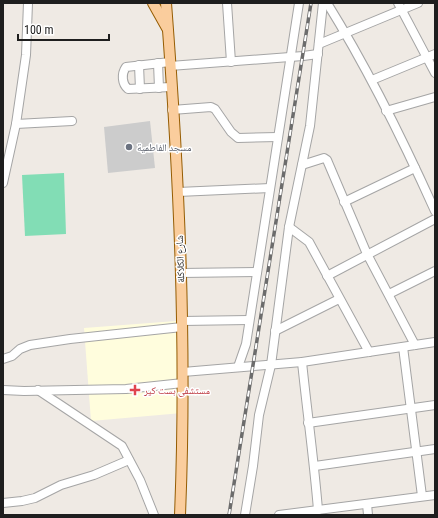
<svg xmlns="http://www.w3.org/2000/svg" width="438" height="518" font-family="'Roboto Condensed','Noto Naskh Arabic',sans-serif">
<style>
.education{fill:#fffddd}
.religious{fill:#ccc}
.pitch{fill:#82ddb5}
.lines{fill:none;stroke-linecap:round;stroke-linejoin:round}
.minor-casing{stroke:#a5a5a5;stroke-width:10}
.major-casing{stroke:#955c02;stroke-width:12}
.minor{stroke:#fff;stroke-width:8}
.major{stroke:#facd9d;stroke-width:10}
.rail-casing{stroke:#6c6c6c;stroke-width:3.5}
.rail{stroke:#fff;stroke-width:2;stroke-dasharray:6;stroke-linecap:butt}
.worship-dot{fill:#6b7280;stroke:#fff;stroke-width:1.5}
.health-dot{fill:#e0444e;stroke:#fff;stroke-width:1.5}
.labels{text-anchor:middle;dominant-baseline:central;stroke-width:3;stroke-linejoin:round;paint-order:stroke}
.worship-label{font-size:10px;fill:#5b616d;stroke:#fff;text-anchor:start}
.street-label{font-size:10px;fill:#1e1e1e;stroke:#fff}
.health-label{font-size:10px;fill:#be3a42;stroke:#fff;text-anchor:start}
</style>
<rect width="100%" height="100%" fill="#efeae4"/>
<polygon class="education" points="176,321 182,413 91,421 84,328"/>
<polygon class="religious" points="150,121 155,168 108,173 104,127"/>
<polygon class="pitch" points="64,173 66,234 25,236 22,175"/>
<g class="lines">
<defs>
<g id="minor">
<polyline points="227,3 231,62"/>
<path d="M327 3C368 69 403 140 435 211"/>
<polyline points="398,3 435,73"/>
<polyline points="319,44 418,3"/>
<path d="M170 62 126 67C121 74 122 84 128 89L171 87"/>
<polyline points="158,63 159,88"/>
<polyline points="139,65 140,89"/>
<polyline points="170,66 303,56 318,54"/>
<polyline points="372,80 435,54"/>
<polyline points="172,110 211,107 215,109 231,132 238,138 278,137"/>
<polyline points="386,111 435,97"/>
<polyline points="16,124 72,121"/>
<polyline points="302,165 324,158 327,160 367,254 415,345"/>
<polyline points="3,183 16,124 26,55 28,3"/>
<polyline points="178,192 270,188"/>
<polyline points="344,202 415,168"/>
<polyline points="289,227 309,242 369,352"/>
<polyline points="181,273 257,272"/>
<polyline points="327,276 435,219"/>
<polyline points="389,294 435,271"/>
<polyline points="182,321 249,320"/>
<polyline points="275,331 339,299"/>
<polyline points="403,347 422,496"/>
<polyline points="3,359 12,356 20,349 30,345 70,339 182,327"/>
<path d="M302 362C307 411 314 460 318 510"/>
<polyline points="238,367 246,344 299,3"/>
<polyline points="183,372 302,362 435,342"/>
<polyline points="3,390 24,391 126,389 183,383"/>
<polyline points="38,390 122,446 140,480 154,515"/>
<polyline points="308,423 435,405"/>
<polyline points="315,466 435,449"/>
<polyline points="3,503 22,501 35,498 61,485 94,475 129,460"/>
<polyline points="367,504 368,515"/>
<polyline points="245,515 253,466 259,415 271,365 289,227 310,126 323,3"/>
<polyline points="279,515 435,495"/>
</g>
<g id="major">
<polyline points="153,3 167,28"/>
<path d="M166 3C179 173 187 344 180 515"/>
</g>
</defs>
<use href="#minor" class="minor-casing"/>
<use href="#major" class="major-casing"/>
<use href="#minor" class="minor"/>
<use href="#major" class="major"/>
<defs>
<polyline id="rail" points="229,515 311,3"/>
</defs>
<use href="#rail" class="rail-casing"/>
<use href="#rail" class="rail"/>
</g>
<circle class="worship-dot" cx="129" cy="147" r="4"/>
<path class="health-dot" d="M133 384h4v4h4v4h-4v4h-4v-4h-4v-4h4z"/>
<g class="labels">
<g class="worship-label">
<text x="137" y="147">مسجد الفاطمية</text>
</g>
<g class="street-label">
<text transform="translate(180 259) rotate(-92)">شارع الكلاكلة</text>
</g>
<g class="health-label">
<text x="144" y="390">مستشفى بست كير</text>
</g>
</g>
<rect width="438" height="518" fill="none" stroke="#1e1e1e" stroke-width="8"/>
<path d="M18 34v6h91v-6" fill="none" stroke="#1e1e1e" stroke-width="2"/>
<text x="24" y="34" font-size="12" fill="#1e1e1e" stroke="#ffffff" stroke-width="3" paint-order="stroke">100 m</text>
</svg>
